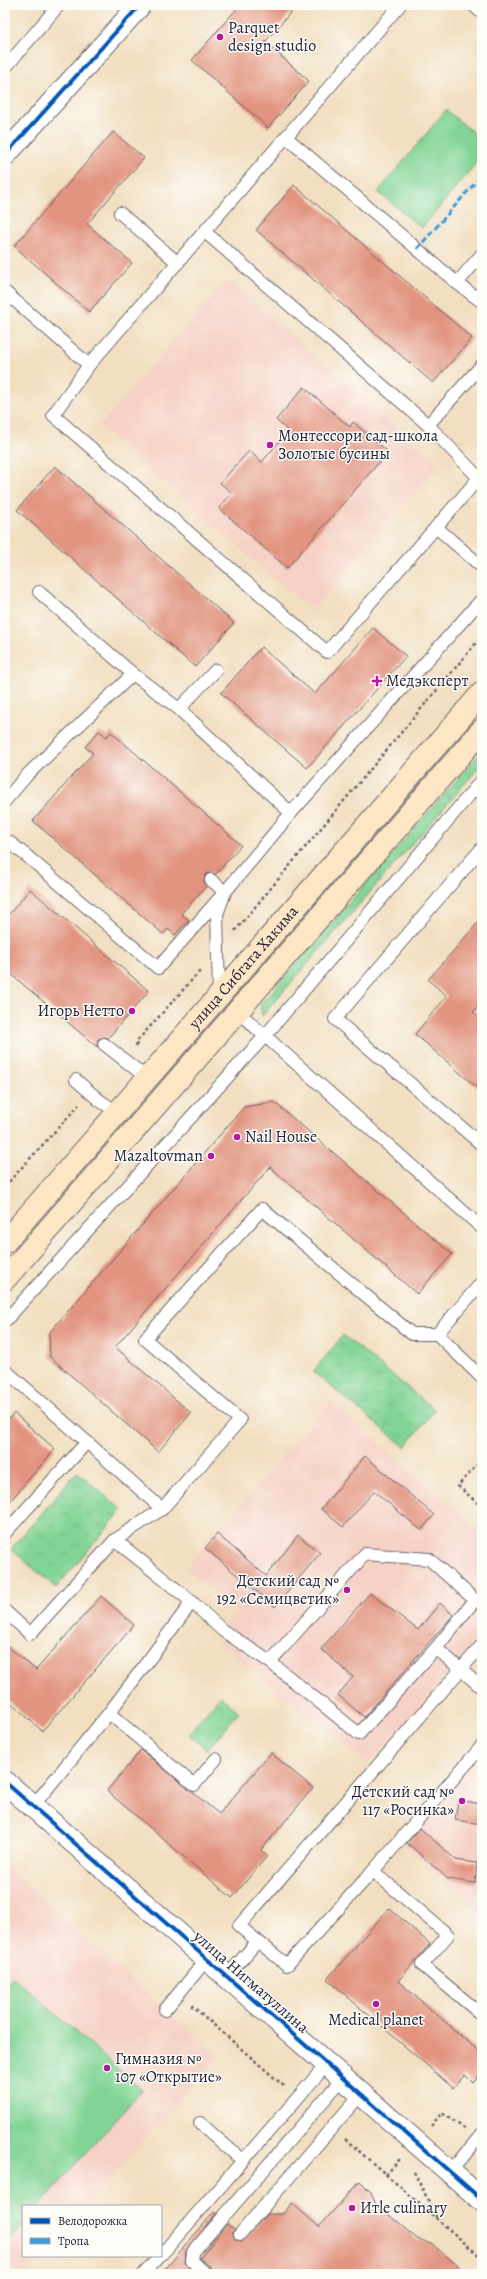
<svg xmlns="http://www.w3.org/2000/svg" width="487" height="2279" font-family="Alegreya,serif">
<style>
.built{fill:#f6d1c5}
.grass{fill:url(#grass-tufts);stroke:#527b68}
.pitch{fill:#81d495;stroke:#527b68}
.building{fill:#e29480}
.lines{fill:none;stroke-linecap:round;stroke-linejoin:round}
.service-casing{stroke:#6b646a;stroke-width:14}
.minor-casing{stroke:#6b646a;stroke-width:24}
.secondary-casing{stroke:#6b646a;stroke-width:24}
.path{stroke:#6b646a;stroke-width:2.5;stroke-dasharray:3 3;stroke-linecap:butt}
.service{stroke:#fff;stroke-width:12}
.minor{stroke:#fff;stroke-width:22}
.secondary{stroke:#fce6c4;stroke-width:22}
.quiet{stroke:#3c9ce2;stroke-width:3;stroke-dasharray:6 3;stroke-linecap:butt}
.cycleway-casing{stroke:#fdfcf7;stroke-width:6}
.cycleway{stroke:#0057b8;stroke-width:4}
.poi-dot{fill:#b5179e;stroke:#fdfcf7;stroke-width:1.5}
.labels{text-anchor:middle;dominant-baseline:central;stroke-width:3;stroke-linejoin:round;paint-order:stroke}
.poi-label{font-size:16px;fill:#22223b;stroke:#fdfcf7;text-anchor:start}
.street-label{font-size:16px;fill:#22223b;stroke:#fdfcf7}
</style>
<defs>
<pattern id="grass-tufts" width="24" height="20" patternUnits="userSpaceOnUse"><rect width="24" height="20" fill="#81d495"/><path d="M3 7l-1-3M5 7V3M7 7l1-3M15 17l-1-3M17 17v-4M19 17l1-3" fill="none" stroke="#6fb681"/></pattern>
</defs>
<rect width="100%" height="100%" fill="#fdfcf7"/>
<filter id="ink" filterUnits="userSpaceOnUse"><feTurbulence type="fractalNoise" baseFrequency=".025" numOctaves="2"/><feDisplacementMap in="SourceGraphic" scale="8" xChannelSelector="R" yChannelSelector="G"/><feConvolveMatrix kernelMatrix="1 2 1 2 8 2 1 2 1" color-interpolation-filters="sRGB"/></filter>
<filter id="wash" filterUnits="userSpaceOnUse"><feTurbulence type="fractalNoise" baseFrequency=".012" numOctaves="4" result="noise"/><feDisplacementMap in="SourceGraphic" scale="16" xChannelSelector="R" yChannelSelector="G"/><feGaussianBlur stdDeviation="0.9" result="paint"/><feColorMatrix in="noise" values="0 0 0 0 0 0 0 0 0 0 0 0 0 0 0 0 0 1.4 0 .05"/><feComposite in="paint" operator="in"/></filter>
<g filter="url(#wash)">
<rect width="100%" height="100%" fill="#f2dfc1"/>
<g class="built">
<polygon points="228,280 439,465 312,611 100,426"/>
<polygon points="330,1402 482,1533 482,1636 369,1764 214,1639 237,1612 186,1568"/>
<polygon points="482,1757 482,1914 404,1845"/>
<polygon points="5,1866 165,2010 219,2056 86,2206 23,2206 23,2256 41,2256 25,2274 5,2274"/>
</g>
<g class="grass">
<polygon points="482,751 482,764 262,1016 260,1005"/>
<polygon points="343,1335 435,1410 405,1447 313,1372"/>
<polygon points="77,1472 122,1510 56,1588 11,1549"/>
<polygon points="220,1696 239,1712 207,1750 188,1734"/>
</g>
<g class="pitch">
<polygon points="446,110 482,140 482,156 422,228 378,192"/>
<polygon points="13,1977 142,2090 39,2206 23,2206 23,2225 5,2245 5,1986"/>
</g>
<g id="blocks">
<g class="building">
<polygon points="240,5 297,5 265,42 309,81 268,128 192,60"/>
<polygon points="113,132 144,158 87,224 132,263 89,312 14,246"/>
<polygon points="294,185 472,338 433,383 256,230"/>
<polygon points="304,387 350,427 353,422 388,452 287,568 219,508 232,493 220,483 249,451 262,462 288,431 276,420"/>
<polygon points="55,466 234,623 195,667 17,510"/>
<polygon points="373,628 406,656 307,768 221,693 261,647 315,694"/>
<polygon points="99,731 107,737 111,732 241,845 216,874 209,873 205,875 204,882 206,886 181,914 189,920 175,935 168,929 163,934 33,821 93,753 85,747"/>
<polygon points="30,889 149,991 108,1038 105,1037 98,1039 97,1047 5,969 5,919"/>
<polygon points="482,918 482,1002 473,1012 482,1020 482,1092 415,1034 447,996 428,980"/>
<polygon points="274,1102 452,1254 417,1294 270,1167 115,1347 191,1413 158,1452 50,1357 49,1333 244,1107"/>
<polygon points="14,1413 55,1449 5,1507 5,1424"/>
<polygon points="365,1456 434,1515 421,1530 374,1491 343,1527 321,1509"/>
<polygon points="217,1534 266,1576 298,1535 320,1553 275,1607 205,1548"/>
<polygon points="370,1593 418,1630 440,1603 453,1615 364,1717 338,1695 353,1677 321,1649"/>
<polygon points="101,1596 134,1625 42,1731 5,1697 5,1644 36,1670"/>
<polygon points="141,1750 219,1814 271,1753 313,1788 261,1850 267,1856 232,1898 107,1791"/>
<polygon points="458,1800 482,1804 482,1824 455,1820"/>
<polygon points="420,1828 456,1860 477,1863 475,1883 448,1879 407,1843"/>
<polygon points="389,1908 430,1944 398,1981 482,2054 482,2072 473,2083 465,2075 453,2088 327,1979"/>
<polygon points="360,2181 371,2192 375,2203 417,2239 431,2243 467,2274 213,2274 211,2268 200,2258 227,2224 234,2229 233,2233 235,2239 242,2241 267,2214 283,2214 292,2203 319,2227"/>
<polygon points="214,2212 216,2214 186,2251 185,2264 195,2274 161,2274"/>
</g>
</g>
</g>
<g filter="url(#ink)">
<use href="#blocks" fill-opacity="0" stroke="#6b646a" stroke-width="1"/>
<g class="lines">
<defs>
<g id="service">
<polyline points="473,5 482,13"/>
<polyline points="5,68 59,5"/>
<polyline points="287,138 457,283 482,302"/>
<polyline points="120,213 178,263"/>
<polyline points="205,232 428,425 479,478 327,652 53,415 89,365 400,5"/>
<polyline points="457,283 482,254"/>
<polyline points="5,292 89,365"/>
<polyline points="428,425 482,365"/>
<polyline points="436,527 482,567"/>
<polyline points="39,592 133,674 179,709 291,813"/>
<polyline points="179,709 216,670"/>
<polyline points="5,801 27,775 133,674"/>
<polyline points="5,842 9,842 28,857 158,968 225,892 211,880"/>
<polyline points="482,848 335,1019 482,1145"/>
<polyline points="219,995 217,914 225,892 291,813 482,599"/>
<polyline points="238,1012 482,1228"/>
<polyline points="104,1044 147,1078"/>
<polyline points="76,1080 99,1100 117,1112"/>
<polyline points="5,1321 265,1036 482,780"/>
<polyline points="437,1334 482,1378"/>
<polyline points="5,1370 87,1442"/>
<polyline points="5,1533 87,1442 162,1509 240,1420 145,1339 262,1209 412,1334 437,1334 482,1282"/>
<polyline points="115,1540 162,1509"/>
<polyline points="192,1602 222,1630 270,1662 359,1734 436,1648 475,1600 429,1559 365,1554 270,1662"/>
<polyline points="5,1611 30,1634 115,1540 192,1602 109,1713 33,1806"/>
<polyline points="482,1645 239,1926 287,1965 373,1871 482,1746"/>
<polyline points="436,1648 482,1688"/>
<polyline points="109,1713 194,1785 216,1759"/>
<polyline points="373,1871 448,1935 422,1965 482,2015"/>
<polyline points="227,1976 257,1942"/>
<polyline points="165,2010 207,1959"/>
<polyline points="200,2123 243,2161"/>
<polyline points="450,2172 482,2134"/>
<polyline points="240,2234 361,2094"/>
<polyline points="161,2255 327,2064"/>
<polyline points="144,2274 160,2256"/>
<polyline points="206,2274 192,2261 193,2252 343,2078"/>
</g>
<g id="minor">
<polyline points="5,155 140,5"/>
<polyline points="5,1782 482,2200"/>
</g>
<g id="secondary">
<path id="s1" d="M5 1242 482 693"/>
<polyline points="5,1279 482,730"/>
</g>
</defs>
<use href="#service" class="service-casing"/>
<use href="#minor" class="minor-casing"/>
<use href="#secondary" class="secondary-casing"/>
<g class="path">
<polyline points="235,931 482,636"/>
<polyline points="136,1046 138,1040 200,971"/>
<polyline points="5,1186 79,1105"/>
<polyline points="482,1459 458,1486 482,1507"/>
<polyline points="191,2005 285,2087"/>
<polyline points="431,2126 442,2113 465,2129"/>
<polyline points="345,2139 482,2258"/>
<polyline points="414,2172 438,2220"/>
<polyline points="386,2175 400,2159"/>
</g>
<use href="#service" class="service"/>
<use href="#minor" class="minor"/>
<use href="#secondary" class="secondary"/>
<polyline class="quiet" points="417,249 482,175"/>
<defs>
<g id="cycleway">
<polyline points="5,155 140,5"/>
<polyline points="5,1782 482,2200"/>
</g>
</defs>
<use href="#cycleway" class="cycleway-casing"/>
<use href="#cycleway" class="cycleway"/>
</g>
</g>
<g class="poi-dot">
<circle cx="220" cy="37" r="4"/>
<circle cx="270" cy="445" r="4"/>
<path d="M375 675h4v4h4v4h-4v4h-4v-4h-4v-4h4z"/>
<circle cx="132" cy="1011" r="4"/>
<circle cx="237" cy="1137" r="4"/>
<circle cx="211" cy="1156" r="4"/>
<circle cx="347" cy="1590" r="4"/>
<circle cx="462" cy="1801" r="4"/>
<circle cx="376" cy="2004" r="4"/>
<circle cx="107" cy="2068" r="4"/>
<circle cx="352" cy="2208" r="4"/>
</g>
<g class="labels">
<g class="poi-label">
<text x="228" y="28">Parquet<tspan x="228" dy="18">design studio</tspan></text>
<text x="278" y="436">Монтессори сад-школа<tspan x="278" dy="18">Золотые бусины</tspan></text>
<text x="386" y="681">Медэксперт</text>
<text x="124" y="1011" text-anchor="end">Игорь Нетто</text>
<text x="245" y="1137">Nail House</text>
<text x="203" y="1156" text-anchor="end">Mazaltovman</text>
<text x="339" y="1581" text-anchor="end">Детский сад №<tspan x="339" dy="18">192 «Семицветик»</tspan></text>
<text x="454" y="1792" text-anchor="end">Детский сад №<tspan x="454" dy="18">117 «Росинка»</tspan></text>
<text x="376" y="2020" text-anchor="middle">Medical planet</text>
<text x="115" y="2059">Гимназия №<tspan x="115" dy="18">107 «Открытие»</tspan></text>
<text x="360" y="2208">Итle culinary</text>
</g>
<g class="street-label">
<text stroke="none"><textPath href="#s1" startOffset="364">улица Сибгата Хакима</textPath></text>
<text transform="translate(251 1982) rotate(41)">улица Нигматуллина</text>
</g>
</g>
<rect width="487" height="2279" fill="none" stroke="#fdfcf7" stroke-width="20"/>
<rect x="22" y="2205" width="140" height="52" fill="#fdfcf7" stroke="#a5a5ac"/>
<rect x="30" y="2218" width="20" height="6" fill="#0057b8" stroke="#a5a5ac"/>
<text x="58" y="2225" font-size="12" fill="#22223b">Велодорожка</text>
<rect x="30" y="2238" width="20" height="6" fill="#3c9ce2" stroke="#a5a5ac"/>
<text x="58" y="2245" font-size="12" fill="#22223b">Тропа</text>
</svg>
